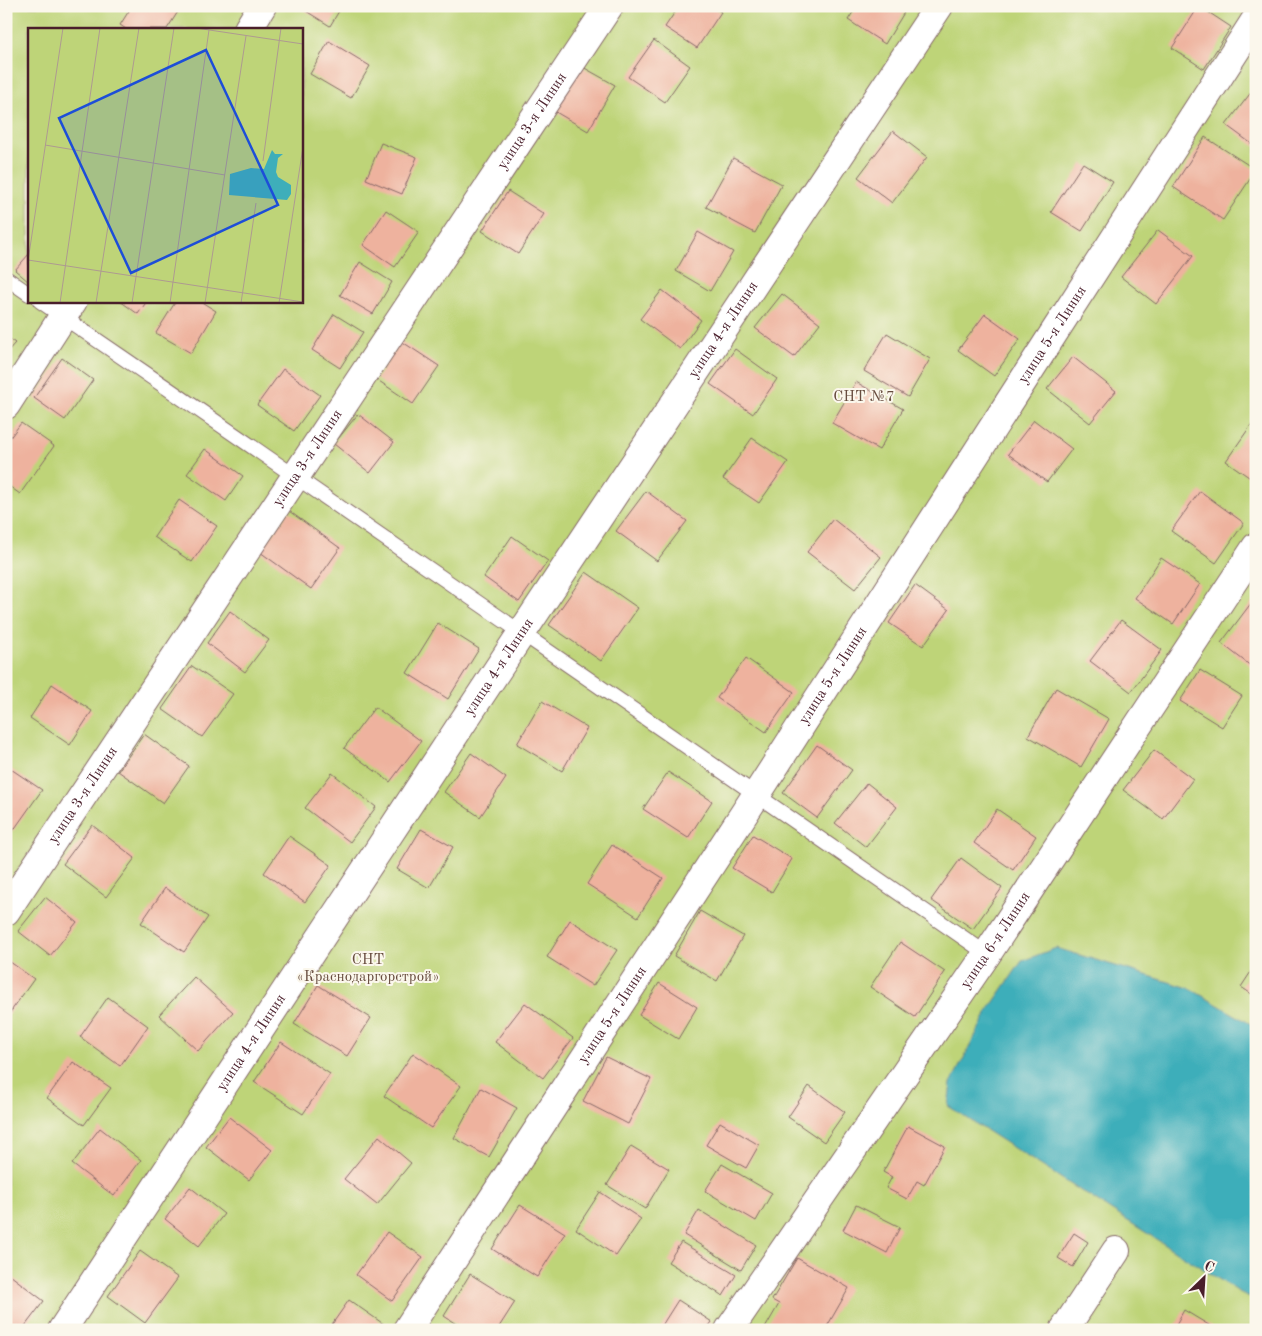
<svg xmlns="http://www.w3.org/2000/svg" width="1262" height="1336" font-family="'Old Standard TT',serif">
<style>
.green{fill:#bed478;stroke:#847a52;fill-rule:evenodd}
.water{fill:#3eaeba;stroke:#446672}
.building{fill:#eeb29e}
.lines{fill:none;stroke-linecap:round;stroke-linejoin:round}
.service-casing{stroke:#846766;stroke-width:16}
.minor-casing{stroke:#846766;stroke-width:30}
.service{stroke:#fff;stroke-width:14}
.minor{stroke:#fff;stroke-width:28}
.labels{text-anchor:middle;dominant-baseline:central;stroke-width:4;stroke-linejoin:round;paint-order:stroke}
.street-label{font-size:15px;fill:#4a1f2b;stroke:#fbf7ec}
.park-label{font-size:15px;fill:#674c3e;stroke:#fbf7ec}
.inset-road{fill:none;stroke:#ae9a91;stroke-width:1}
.view{fill:#1d4ed8;fill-opacity:0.15;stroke:#1d4ed8;stroke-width:2.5}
.inset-edge{fill:none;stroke:#4a1f2b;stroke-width:2.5}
</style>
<rect width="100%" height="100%" fill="#fbf7ec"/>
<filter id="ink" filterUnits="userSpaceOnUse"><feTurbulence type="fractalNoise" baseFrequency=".02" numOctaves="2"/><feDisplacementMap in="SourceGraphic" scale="10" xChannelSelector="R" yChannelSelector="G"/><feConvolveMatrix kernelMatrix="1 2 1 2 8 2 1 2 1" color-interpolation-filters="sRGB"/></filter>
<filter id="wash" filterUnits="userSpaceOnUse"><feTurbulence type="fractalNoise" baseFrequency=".0096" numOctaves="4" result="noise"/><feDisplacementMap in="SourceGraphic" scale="20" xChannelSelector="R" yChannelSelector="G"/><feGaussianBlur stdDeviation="1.12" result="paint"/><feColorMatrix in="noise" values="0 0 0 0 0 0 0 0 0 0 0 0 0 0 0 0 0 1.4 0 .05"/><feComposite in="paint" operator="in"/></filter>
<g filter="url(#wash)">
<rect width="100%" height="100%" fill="#f1ecd5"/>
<path class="green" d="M6 6H1256V1330H6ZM29 29H301V301H29Z"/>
<polygon class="water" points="1056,948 1189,988 1256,1027 1256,1300 1239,1292 948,1106 951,1083 989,1009 1022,961"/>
<g id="blocks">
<g class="building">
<polygon points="132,6 179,6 181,7 167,29 126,29 120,25"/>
<polygon points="298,6 342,6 330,26"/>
<polygon points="679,6 713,6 721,12 697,48 665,27"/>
<polygon points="857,6 908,6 885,44 848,20"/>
<polygon points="1199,6 1231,27 1204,69 1172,48"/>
<polygon points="654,40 690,66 665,102 628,77"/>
<polygon points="329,41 370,66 351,98 310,74"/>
<polygon points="581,66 615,85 588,131 554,111"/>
<polygon points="1256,86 1256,147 1226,125"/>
<polygon points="893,131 927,157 892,203 858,177"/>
<polygon points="1205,137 1256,170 1223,220 1173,187"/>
<polygon points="381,143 417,157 402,194 366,179"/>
<polygon points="733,158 782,184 755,233 706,207"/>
<polygon points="1083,163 1113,182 1082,231 1051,212"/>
<polygon points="508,191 544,214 518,254 482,231"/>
<polygon points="386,210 419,232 395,267 363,245"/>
<polygon points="1158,230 1193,256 1156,304 1121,277"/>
<polygon points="698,232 733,252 710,291 676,271"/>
<polygon points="29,254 29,282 15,270"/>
<polygon points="360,262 392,282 373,314 340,295"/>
<polygon points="662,290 701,320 680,349 640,319"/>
<polygon points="782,294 820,323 794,357 755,328"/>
<polygon points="120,301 147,301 138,314"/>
<polygon points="176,301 200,301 216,311 191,353 156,333"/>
<polygon points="334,314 363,332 340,368 312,350"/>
<polygon points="985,314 1020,339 994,376 958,350"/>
<polygon points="887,333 930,359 908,397 864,371"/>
<polygon points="6,336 15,343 6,353"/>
<polygon points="401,341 439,366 413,404 376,379"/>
<polygon points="735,349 777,379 753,414 710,384"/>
<polygon points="1073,357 1116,391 1090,423 1047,389"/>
<polygon points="62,358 93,380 65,420 34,398"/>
<polygon points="283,369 320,395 294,431 257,405"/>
<polygon points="856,382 903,409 879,450 832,423"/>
<polygon points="358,414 394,442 370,473 334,444"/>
<polygon points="1256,418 1256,482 1226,461"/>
<polygon points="1034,420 1072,449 1047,482 1008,454"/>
<polygon points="21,423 54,446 20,494 6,484 6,443"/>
<polygon points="752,438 788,462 759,503 723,479"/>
<polygon points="205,449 243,476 226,501 187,474"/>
<polygon points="646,491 687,521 657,561 616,531"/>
<polygon points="1200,491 1244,523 1216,563 1171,531"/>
<polygon points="179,500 217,526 192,562 154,537"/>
<polygon points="289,511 340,548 311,589 260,552"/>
<polygon points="833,519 881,557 855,589 807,552"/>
<polygon points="512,536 548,561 519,602 484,577"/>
<polygon points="1161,558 1200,584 1173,624 1135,598"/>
<polygon points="586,572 638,608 601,661 549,625"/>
<polygon points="915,585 949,610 923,646 889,623"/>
<polygon points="1252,602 1256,605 1256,670 1221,643"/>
<polygon points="230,611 269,640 245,672 207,643"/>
<polygon points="1121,620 1162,650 1131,692 1090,661"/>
<polygon points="438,623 479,649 448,699 407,673"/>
<polygon points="746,658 794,692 766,732 717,698"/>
<polygon points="192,666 233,694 202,737 162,709"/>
<polygon points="1200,670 1242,696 1222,727 1180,701"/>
<polygon points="52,684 92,711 70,745 30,718"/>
<polygon points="1056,688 1109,719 1081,767 1028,736"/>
<polygon points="542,701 587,728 562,771 517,744"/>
<polygon points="375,707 421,741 390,782 344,748"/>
<polygon points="144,734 189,766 163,803 118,771"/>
<polygon points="817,745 852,770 817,818 783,793"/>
<polygon points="1154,750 1193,779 1163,819 1123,790"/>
<polygon points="471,753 506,778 480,817 444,792"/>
<polygon points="8,767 42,790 13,831 6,826 6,769"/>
<polygon points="668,772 712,801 688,838 643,809"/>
<polygon points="332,773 376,807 350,842 305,808"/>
<polygon points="867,783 897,807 866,847 835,823"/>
<polygon points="997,809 1036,836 1013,870 974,843"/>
<polygon points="92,825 135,858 106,897 63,864"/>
<polygon points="421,829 453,847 429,888 397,869"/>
<polygon points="753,835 792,859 772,892 732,868"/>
<polygon points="289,836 331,865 305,902 264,873"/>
<polygon points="612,845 663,878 638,917 587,884"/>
<polygon points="961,858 1002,888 973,929 931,900"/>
<polygon points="165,888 208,917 184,952 141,923"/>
<polygon points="45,897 77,922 50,956 18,931"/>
<polygon points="700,911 743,936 717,981 674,956"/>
<polygon points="570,920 617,950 593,986 547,957"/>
<polygon points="900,942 945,972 915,1017 870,987"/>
<polygon points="6,959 34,979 9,1014 6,1013"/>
<polygon points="1256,964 1256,997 1241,987"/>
<polygon points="194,977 233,1012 198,1051 159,1015"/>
<polygon points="659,983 697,1007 678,1039 639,1015"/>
<polygon points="318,985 371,1018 347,1056 294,1024"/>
<polygon points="108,997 148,1026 120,1066 80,1037"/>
<polygon points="525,1003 573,1038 543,1078 495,1042"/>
<polygon points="281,1042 330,1074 303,1114 254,1082"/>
<polygon points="413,1053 461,1086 431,1128 384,1096"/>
<polygon points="606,1057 651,1079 628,1124 583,1101"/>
<polygon points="73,1062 111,1088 84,1125 47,1098"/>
<polygon points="809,1086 845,1112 824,1142 788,1117"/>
<polygon points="481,1088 517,1108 489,1157 454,1138"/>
<polygon points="229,1117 272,1150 249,1180 206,1147"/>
<polygon points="720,1122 759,1145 746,1168 706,1145"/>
<polygon points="908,1126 945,1146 924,1185 917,1181 907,1199 886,1188 892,1177 883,1172"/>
<polygon points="100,1128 141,1160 114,1196 72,1164"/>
<polygon points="379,1136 411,1163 377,1205 344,1179"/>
<polygon points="631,1146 669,1169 645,1209 607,1185"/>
<polygon points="722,1164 772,1193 756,1221 705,1191"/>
<polygon points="190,1187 224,1214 199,1246 165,1219"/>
<polygon points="600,1192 641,1219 616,1256 576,1229"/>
<polygon points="520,1205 565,1233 537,1277 492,1249"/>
<polygon points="856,1205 900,1227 887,1253 843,1230"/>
<polygon points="699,1210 756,1245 741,1270 684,1235"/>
<polygon points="387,1232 423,1257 392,1301 356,1275"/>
<polygon points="1074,1233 1088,1242 1073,1267 1058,1258"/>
<polygon points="681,1242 736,1275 723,1296 668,1262"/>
<polygon points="140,1251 178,1278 145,1323 108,1296"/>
<polygon points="797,1258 849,1288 825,1330 764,1330 779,1304 772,1300"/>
<polygon points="6,1272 44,1301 22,1330 6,1330"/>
<polygon points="470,1274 515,1302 497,1330 465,1330 444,1316"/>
<polygon points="349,1300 385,1325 382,1330 328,1330"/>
<polygon points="678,1300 712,1322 706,1330 659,1330"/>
<polygon points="1184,1310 1217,1330 1173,1330"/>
</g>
</g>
</g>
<g filter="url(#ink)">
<use href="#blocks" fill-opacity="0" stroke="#846766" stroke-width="1"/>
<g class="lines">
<defs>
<g id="service">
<polyline points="6,278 29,294"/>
<path d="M40 301C357 517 670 739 987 954"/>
</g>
<g id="minor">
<polyline points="248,29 262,6"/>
<polyline points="6,405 73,301"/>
<path id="s1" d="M6 911 609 6"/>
<path id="s2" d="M62 1330 521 634 939 6"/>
<path id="s3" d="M407 1330 755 797 1256 19"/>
<path id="s4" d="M729 1330 987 954 1256 547"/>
<polyline points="1064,1330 1116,1251"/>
</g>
</defs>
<use href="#service" class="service-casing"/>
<use href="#minor" class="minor-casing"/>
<use href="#service" class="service"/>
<use href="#minor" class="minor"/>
</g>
</g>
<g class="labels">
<g class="street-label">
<text stroke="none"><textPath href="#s1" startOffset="949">улица 3-я Линия</textPath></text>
<text stroke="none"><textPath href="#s2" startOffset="1199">улица 4-я Линия</textPath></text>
<text stroke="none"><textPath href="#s3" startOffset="1186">улица 5-я Линия</textPath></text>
<text stroke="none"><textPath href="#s1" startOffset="544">улица 3-я Линия</textPath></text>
<text stroke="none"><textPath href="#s2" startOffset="794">улица 4-я Линия</textPath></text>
<text stroke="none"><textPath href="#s3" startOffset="781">улица 5-я Линия</textPath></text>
<text stroke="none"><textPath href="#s1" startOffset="139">улица 3-я Линия</textPath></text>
<text stroke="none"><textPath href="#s4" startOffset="472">улица 6-я Линия</textPath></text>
<text stroke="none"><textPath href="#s3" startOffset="376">улица 5-я Линия</textPath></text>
<text stroke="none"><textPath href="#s2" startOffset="344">улица 4-я Линия</textPath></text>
</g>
<g class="park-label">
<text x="864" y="397">СНТ №7</text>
<text x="368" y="960">СНТ<tspan x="368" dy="17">«Краснодаргорстрой»</tspan></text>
</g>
</g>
<g transform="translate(28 28)">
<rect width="275" height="275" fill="#f1ecd5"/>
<path d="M0 0H275V275H0Z" fill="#bed478"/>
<path d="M244 122 247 126H255L250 130 248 144 250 149 263 157V166L259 172 201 167 202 146 223 140 236 141Z" fill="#3eaeba"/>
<path class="inset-road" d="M168 0 275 16M17 117 197 147M235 133 253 0M0 232 275 274M0 233 35 0M32 275 72 0M68 275 111 0M104 275 146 0M142 275 181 2M177 275 218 8M213 275 228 175M251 275 275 119"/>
<path class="view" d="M178 22 250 177 103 245 31 90Z"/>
<rect width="275" height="275" class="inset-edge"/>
</g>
<rect width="1262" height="1336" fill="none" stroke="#fbf7ec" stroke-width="25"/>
<g transform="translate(1204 1278) rotate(25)" stroke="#fbf7ec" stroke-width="4" paint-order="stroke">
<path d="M0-4L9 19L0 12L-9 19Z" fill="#4a1f2b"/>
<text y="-8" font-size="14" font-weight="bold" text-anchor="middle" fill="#4a1f2b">С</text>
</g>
</svg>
